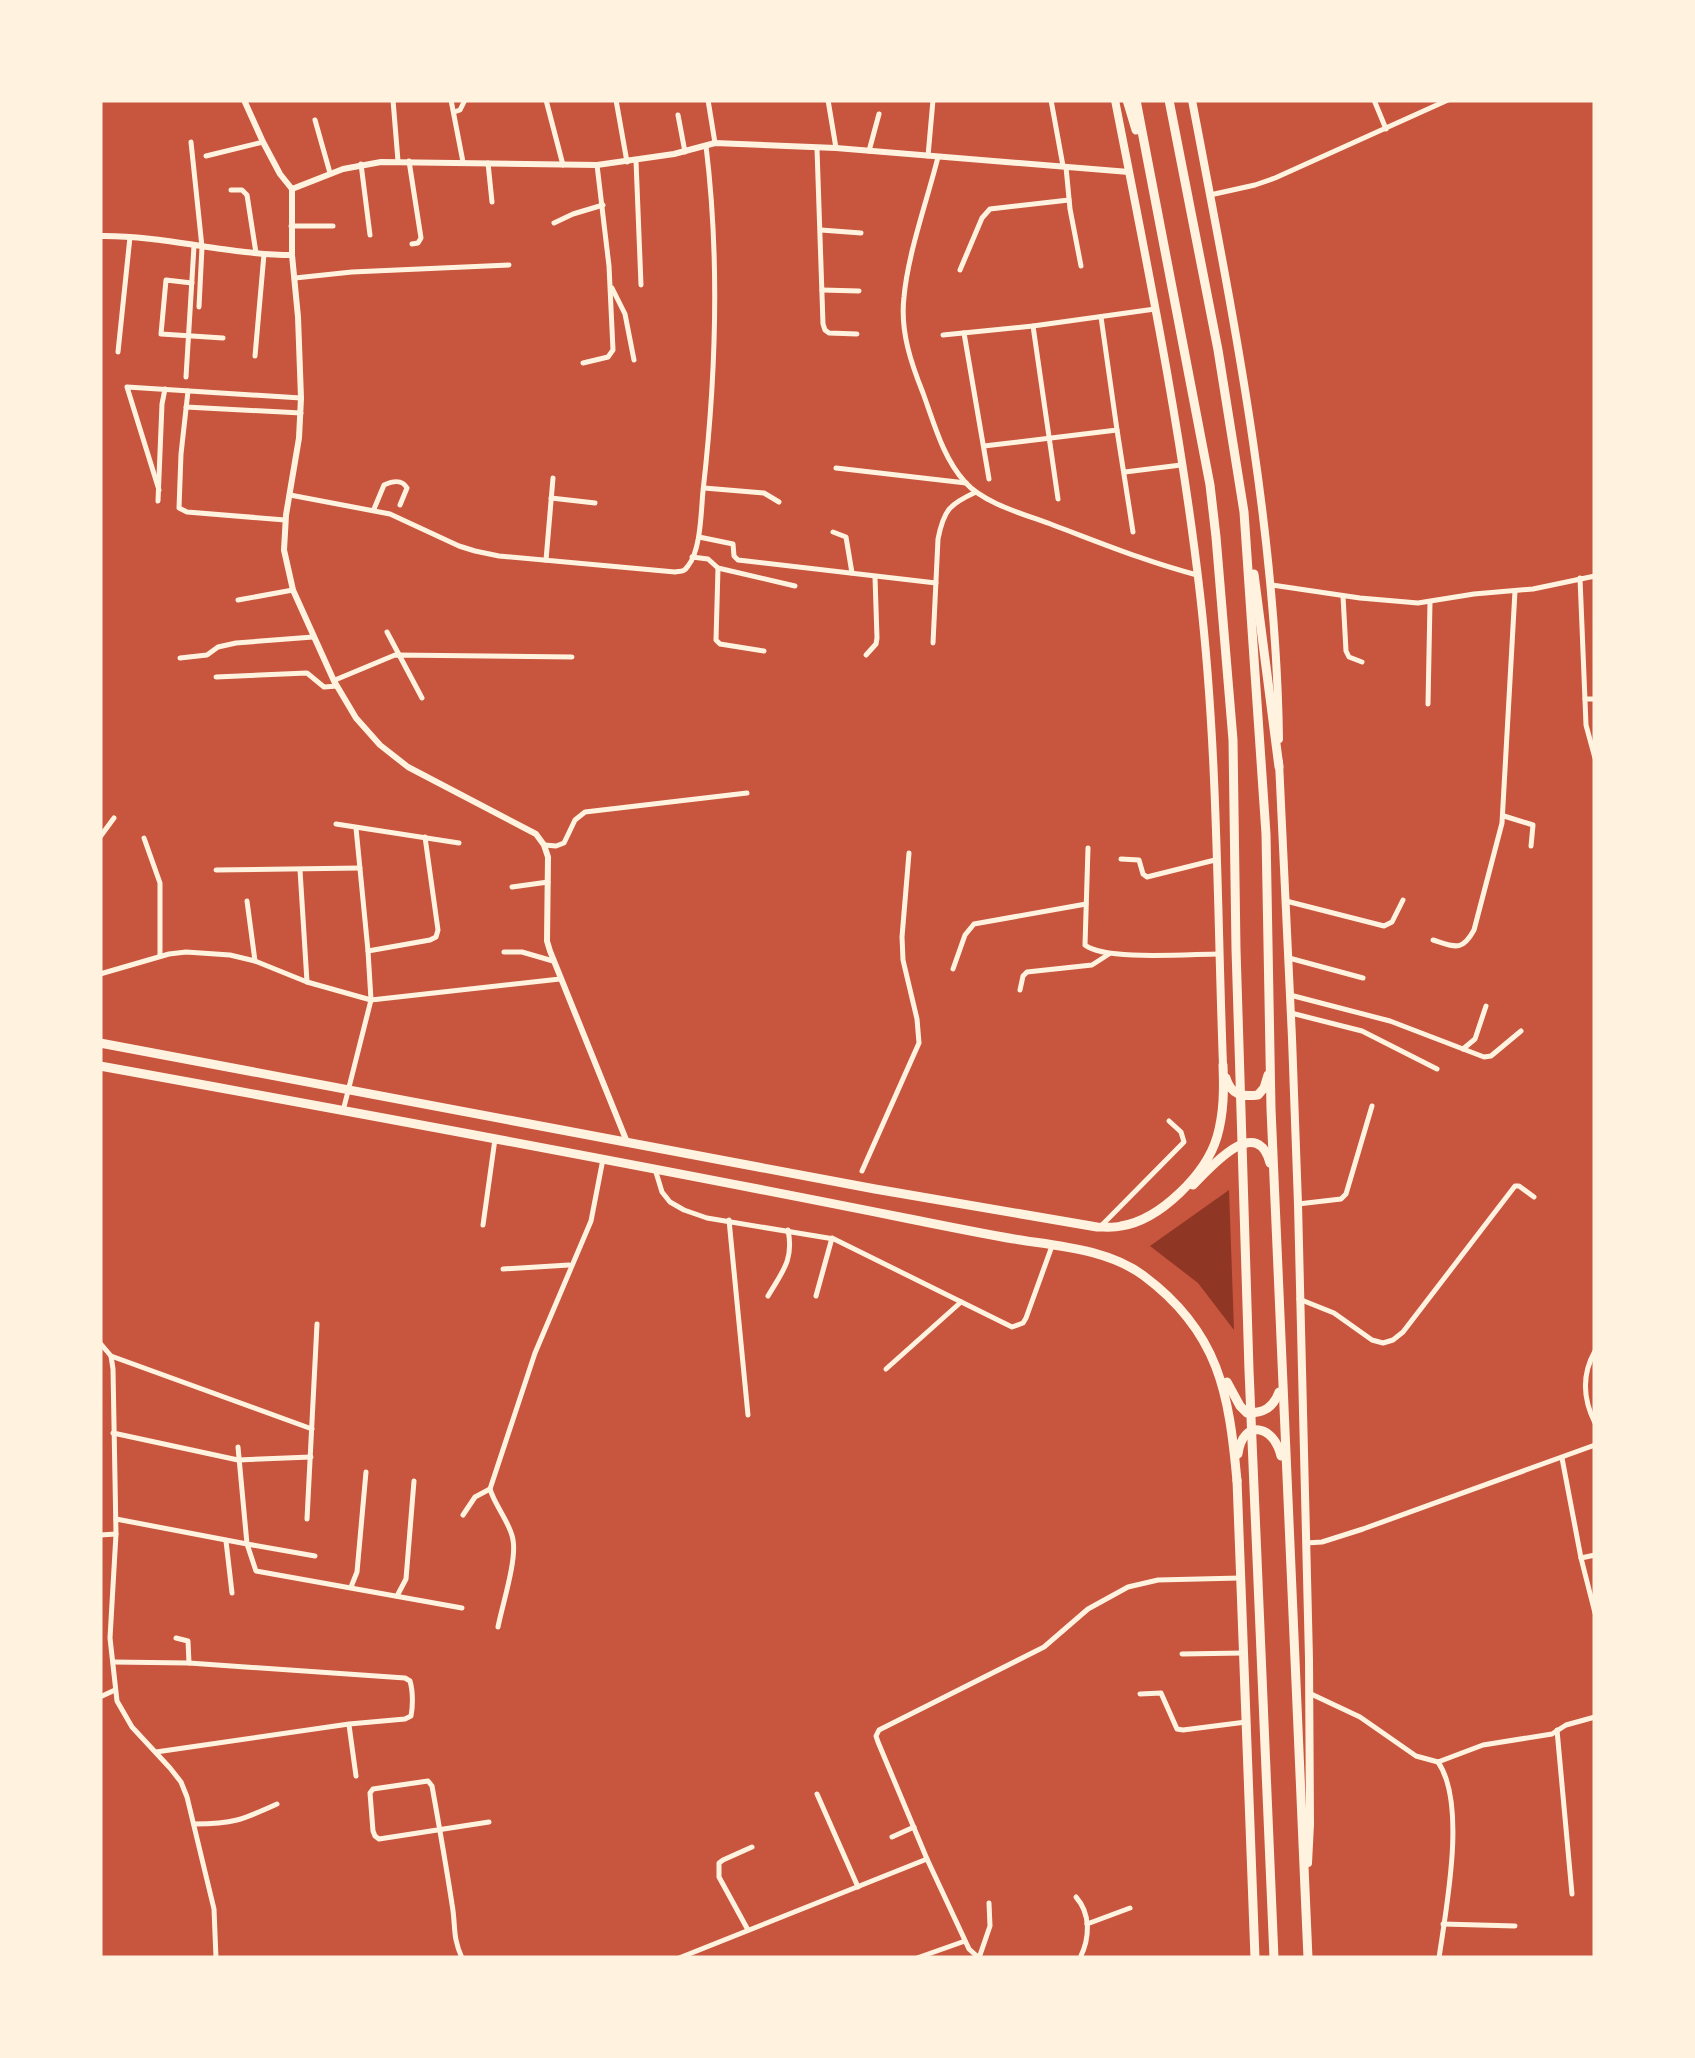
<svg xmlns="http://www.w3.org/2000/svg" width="1695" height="2058" font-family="Cabin,sans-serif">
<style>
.water{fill:#8f3625}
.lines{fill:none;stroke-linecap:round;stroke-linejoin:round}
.minor{stroke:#fff3e0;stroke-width:5}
.tertiary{stroke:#fff3e0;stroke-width:6}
.secondary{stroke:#fff3e0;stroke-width:8}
.trunk{stroke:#fff3e0;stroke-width:9}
</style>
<rect width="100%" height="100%" fill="#c8553d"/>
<polygon class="water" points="1229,1190 1234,1330 1198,1283 1150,1246"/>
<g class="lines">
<g class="minor">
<polyline points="393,100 398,161"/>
<polyline points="451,100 463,162"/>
<polyline points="546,100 563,165"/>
<polyline points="616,100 627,162"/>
<polyline points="708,100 715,143"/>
<polyline points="828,100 836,148"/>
<polyline points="1051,100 1063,166"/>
<polyline points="1374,100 1386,129"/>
<polyline points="454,112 460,110 465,100"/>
<polyline points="678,115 685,152"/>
<polyline points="315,120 330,173"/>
<polyline points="191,142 202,247 199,307"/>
<polyline points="817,149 823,324 825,330 829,333 857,334"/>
<polyline points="869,151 879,114"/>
<polyline points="206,156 263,142"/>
<polyline points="928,156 933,100"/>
<path d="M938 157C927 201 908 253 904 297 900 331 911 363 923 393 934 423 943 458 965 482 984 504 1027 515 1053 525 1101 543 1147 562 1197 575"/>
<polyline points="409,161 421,238 418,243 412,244"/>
<polyline points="636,161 641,285"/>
<polyline points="488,163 492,202"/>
<polyline points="361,164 370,235"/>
<polyline points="1066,167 1070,209 1081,266"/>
<polyline points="231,190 242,190 247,195 256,253"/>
<polyline points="1210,195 1255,185 1275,178 1448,100"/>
<polyline points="554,223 573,214 603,205"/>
<polyline points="291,226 333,226"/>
<polyline points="821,230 861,233"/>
<polyline points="960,270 982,218 990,209 1069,200"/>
<polyline points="295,278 352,272 509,265"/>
<polyline points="192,283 166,280 161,334 223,338"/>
<polyline points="612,288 625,314 634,360"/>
<polyline points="822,290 859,291"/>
<polyline points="1033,326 1058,499"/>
<polyline points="964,333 989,479"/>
<polyline points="943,335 1033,326 1155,309"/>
<polyline points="118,352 130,237"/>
<polyline points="255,356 264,254"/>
<polyline points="583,363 608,357 613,350 609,266 597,165"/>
<polyline points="186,377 194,246"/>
<polyline points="188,391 181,454 179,508 187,512 285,520"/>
<polyline points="186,407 301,413"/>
<polyline points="1117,430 1133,532"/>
<polyline points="984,446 1117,430 1101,317"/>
<polyline points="836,468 966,483"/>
<polyline points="1125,472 1181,465"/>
<polyline points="704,488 764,493 779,502"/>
<polyline points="159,490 127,387 301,398"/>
<path d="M290 495 390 514 459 546 475 551 499 556 675 572C682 571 684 572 688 566 701 550 701 511 703 491 716 377 720 260 706 146"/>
<polyline points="551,498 595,503"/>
<polyline points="158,501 162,404 165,389"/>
<path d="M374 509 384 485C393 481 402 479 407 488L400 505"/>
<polyline points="833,532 846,537 852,573"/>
<polyline points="699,537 733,544 734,556 738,560 936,583"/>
<polyline points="692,557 708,559 718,568 795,586"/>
<polyline points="546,560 553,478"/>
<polyline points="718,568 716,640 720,644 764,651"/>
<polyline points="1580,578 1586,725 1595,758"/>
<polyline points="1272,585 1360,598 1418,603 1474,594 1533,589 1595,576"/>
<polyline points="1343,596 1346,651 1349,657 1362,662"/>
<polyline points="238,600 293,590"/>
<polyline points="387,632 422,698"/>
<path d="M933 643 938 539C944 509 950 504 976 492"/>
<polyline points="866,655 876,644 877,638 875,577"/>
<polyline points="180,658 207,655 218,647 236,643 313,637"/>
<polyline points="216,677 307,673 324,687 337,686"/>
<polyline points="335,680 395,655 572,657"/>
<polyline points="1585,699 1595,699"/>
<polyline points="1428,704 1430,602"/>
<polyline points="1504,816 1533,825 1531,846"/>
<polyline points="336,824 459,843"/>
<polyline points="100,837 114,818"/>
<polyline points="144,838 160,883 160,956"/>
<polyline points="545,845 556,846 564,843 575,820 585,812 747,793"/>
<path d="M1088 848 1085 945C1105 961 1190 954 1219 954"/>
<polyline points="1121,859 1139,860 1143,874 1147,877 1215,860"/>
<polyline points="216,870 360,868"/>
<polyline points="300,870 307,982"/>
<polyline points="512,887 548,882"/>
<polyline points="247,901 255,961"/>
<polyline points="1286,901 1384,926 1392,922 1403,900"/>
<path d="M1433 940C1455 947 1462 952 1474 930L1502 823 1515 591"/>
<polyline points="368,951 430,940 436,937 438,930 425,837"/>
<polyline points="504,952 522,952 553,961"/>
<polyline points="1289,958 1363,978"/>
<polyline points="953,969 965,935 974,924 1086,904"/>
<polyline points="100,974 169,954 186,952 230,955 255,961 307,982 371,1000 560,979"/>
<polyline points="1020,990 1023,976 1027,972 1092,965 1109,954"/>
<polyline points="1290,995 1390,1021 1484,1057 1491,1056 1521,1031"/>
<polyline points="1291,1013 1362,1031 1437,1069"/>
<polyline points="1463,1049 1475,1039 1486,1006"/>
<polyline points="343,1111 371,1000 368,951 356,828"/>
<polyline points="655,1169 662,1192 670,1202 684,1210 707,1218 834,1239 1012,1327 1023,1323 1026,1318 1052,1246"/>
<polyline points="862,1171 919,1043 917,1019 903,960 902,937 909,853"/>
<polyline points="1298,1204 1341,1199 1346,1194 1372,1106"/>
<polyline points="729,1220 748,1415"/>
<polyline points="483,1225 495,1139"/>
<polyline points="1100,1227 1184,1142 1181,1132 1169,1121"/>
<polyline points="503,1269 569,1265"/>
<path d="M768 1296C783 1271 794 1259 788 1230"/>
<polyline points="816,1296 832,1238"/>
<polyline points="1299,1299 1334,1313 1372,1340 1383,1343 1393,1340 1403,1332 1515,1186 1519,1186 1534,1197"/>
<polyline points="100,1343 111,1356 113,1369 116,1534 110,1638 117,1701 132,1727 170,1768 181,1782 187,1797 214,1909 216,1958"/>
<path d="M1595 1351C1582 1374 1583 1399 1595 1423"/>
<polyline points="111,1356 312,1429"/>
<polyline points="886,1369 961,1302"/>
<polyline points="113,1433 238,1460 311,1457"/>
<polyline points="238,1447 247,1544 315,1556"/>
<polyline points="1562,1458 1581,1558 1595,1613"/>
<polyline points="490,1489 535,1353 591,1221 603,1159"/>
<path d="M463 1515 475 1497 490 1489C495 1506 511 1524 513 1540 517 1560 502 1606 498 1627"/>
<polyline points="116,1519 247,1544 256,1571 462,1608"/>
<polyline points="307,1519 317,1324"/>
<polyline points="100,1535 116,1534"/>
<polyline points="226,1541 232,1593"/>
<polyline points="1306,1543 1322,1542 1363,1529 1595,1445"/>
<polyline points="1581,1558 1595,1555"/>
<polyline points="351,1587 357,1572 366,1472"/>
<polyline points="397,1596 406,1579 414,1481"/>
<polyline points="176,1638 188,1641 189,1663"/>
<polyline points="1182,1654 1243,1653"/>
<path d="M113 1662 189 1663 405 1678 410 1681C413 1691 413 1706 411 1716L405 1719 349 1724 156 1752"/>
<polyline points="1309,1693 1360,1717 1416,1756 1438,1762 1483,1745 1552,1734 1566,1725 1595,1717"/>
<polyline points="1140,1694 1161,1693 1177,1729 1183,1730 1246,1722"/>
<polyline points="100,1697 115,1690"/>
<polyline points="349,1725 356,1776"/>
<polyline points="1557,1730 1572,1894"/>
<path d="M1438 1762C1467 1804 1446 1908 1439 1958"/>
<polyline points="817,1794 858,1887"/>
<path d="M194 1824C233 1824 242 1820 277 1804"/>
<polyline points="892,1837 914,1827"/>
<path d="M1076 1897C1091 1914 1090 1938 1080 1958"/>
<polyline points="1087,1924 1130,1908"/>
<polyline points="1443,1924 1515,1926"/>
<polyline points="748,1930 719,1877 719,1863 723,1860 752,1847"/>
<path d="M462 1958C452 1936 456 1926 452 1904 446 1865 439 1825 432 1786L428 1781 373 1789 370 1793 373 1831 375 1836 379 1839 489 1822"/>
<polyline points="679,1958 927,1859"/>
<polyline points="917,1958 965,1941"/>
<polyline points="979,1958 969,1949 927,1859 878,1742 876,1736 879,1730 1044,1647 1088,1609 1128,1587 1158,1580 1240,1578"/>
<polyline points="979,1958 990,1926 989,1903"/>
</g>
<g class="tertiary">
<polyline points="244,100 263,142 280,174 292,189 292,255 298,317 301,398 299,438 286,515 284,550 293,590 334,681 356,718 380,745 408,767 536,834 544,845 548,857 547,941 550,951 627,1142"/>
<polyline points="292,189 343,169 381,162 597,165 674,154 715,143 836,148 1129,172"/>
<path d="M100 236C164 235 228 255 292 255"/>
</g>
<g class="secondary">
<path d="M1115 100C1147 264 1181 428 1200 594 1218 750 1217 908 1223 1065"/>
<path d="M1192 100C1232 311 1276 523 1279 739"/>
<polyline points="1279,762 1292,1038 1298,1204 1309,1659 1310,1824 1308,1863"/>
</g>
<g class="trunk">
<polyline points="1127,100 1136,130"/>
<polyline points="1136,100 1210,485 1216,537 1233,740 1236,949 1249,1370 1274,1958"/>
<polyline points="1169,100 1218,350 1244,512 1266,834 1271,1109 1308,1958"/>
<polyline points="1254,574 1279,767"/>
<path d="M100 1043 875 1189 1097 1227C1105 1227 1114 1228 1121 1226 1160 1220 1206 1174 1217 1137 1224 1113 1224 1089 1223 1065"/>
<path d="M100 1066C370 1115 641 1165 910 1219 945 1226 979 1233 1014 1239 1057 1246 1108 1249 1144 1276 1219 1332 1229 1393 1237 1481"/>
<path d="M1226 1078C1231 1095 1242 1097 1258 1095L1264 1088 1268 1075"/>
<path d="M1193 1185C1210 1168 1257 1113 1270 1163"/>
<path d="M1227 1382 1240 1406 1247 1413C1264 1413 1273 1408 1279 1392"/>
<path d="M1238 1454C1243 1418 1274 1425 1281 1456"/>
<polyline points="1237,1480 1255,1958"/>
</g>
</g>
<rect width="1695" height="2058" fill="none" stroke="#fff3e0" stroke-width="205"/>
</svg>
